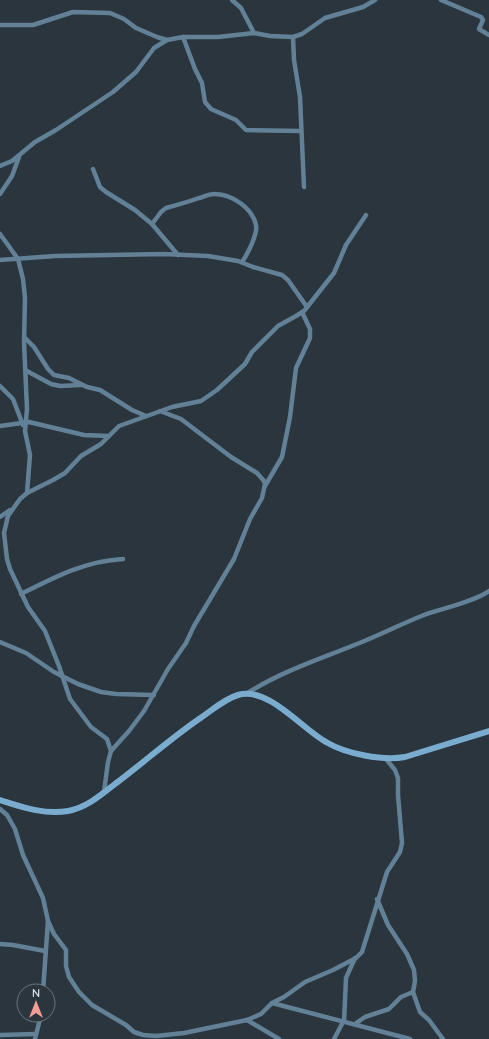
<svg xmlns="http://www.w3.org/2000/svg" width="489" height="1039" font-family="Quicksand,sans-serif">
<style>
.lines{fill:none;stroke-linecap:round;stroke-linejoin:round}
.street{stroke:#628197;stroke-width:4.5}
.secondary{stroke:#7aacd0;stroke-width:6}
</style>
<rect width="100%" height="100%" fill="#2a353d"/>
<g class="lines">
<g class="street">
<polyline points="232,0 241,8 254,33"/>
<polyline points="441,0 481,17 483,20 479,29 489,35"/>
<polyline points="0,25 33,25 73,12 110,13 124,19 136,28 157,37 167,40"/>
<polyline points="183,37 195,69 202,83 205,102 211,109 236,120 246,130 301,131"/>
<polyline points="293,37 294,60 300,97 304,187"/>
<polyline points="0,166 12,161 35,142 56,130 113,92 136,72 154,48 167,40 183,37 218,37 254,33 270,36 293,37 302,34 325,18 363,7 375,0"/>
<polyline points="93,169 100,187 106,192 135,210 152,224 178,255"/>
<polyline points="0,194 12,176 19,157"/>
<path d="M152 224 161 212 166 208C177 205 188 202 199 198 203 197 209 194 214 194 231 194 252 207 256 225 258 234 247 255 242 262"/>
<polyline points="0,234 18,259 23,279 25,298 24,342 27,409 25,431 30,455 27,493"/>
<polyline points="0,260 55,256 164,254 208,256 238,261 253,267 282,275 288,280 307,307"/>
<polyline points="24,337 34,347 48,369 54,375 69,378 87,387 100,390 132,410 146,416"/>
<polyline points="25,370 51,384 60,386 81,385"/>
<polyline points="0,386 13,399 23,425"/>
<polyline points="0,426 29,422 84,435 108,436"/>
<polyline points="265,486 282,457 290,417 296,368 310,338 310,329 302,312"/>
<polyline points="0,517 10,510"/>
<path d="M21 594C55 577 85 561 123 559"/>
<polyline points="0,642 26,653 54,672 78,684 101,692 116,694 154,695"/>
<path d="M246 694C280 672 320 659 357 644 380 635 401 624 424 615 441 609 476 601 489 591"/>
<polyline points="111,751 107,739 91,727 70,699 59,666 45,631 28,607 10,569 7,559 4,533 8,516 20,499 27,493 53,480 65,473 81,456 101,444 119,426 172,407 201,401 217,390 245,364 252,352 278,326 296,316 304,311 334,273 346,245 366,215"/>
<polyline points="104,792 108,762 111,751 129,731 144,711 168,669 186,643 194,626 234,559 250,519 262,498 265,484 264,481 257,473 231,457 181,419 160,411"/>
<polyline points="0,809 7,815 15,829 23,855 43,898 48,921 54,934 66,950 66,966 69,977 79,992 92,1005 126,1025 134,1032 143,1035 156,1036 184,1033 247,1020 261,1014 272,1003 284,997 305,982 333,970 356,958 362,952 387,872 400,852 402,843 398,795 398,778 395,770 386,759"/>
<polyline points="377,899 388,925 407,954 414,970 415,981 413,992 420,1012 429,1020 443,1039"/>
<polyline points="0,944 13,945 45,951"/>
<polyline points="43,991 48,921"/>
<polyline points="272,1003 410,1039"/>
<polyline points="247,1020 279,1039"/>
<polyline points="344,1022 346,978 355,958"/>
<polyline points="355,1024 365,1017 389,1009 401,997 413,992"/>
<polyline points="0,1035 36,1034"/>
<polyline points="35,1039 41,1015"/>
<polyline points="334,1039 343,1022"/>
</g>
<path class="secondary" d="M0 800C22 807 44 815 68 811 86 808 101 795 115 784 143 763 170 739 199 719 211 711 224 699 238 695 268 686 302 729 326 742 346 754 383 761 405 757L489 731"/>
</g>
<g transform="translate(36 1003)"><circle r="19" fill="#2a353d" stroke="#6e777e"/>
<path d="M0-3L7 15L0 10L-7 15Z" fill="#f59c93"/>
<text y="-6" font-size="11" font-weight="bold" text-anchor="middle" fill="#d4dae0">N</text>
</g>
</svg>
